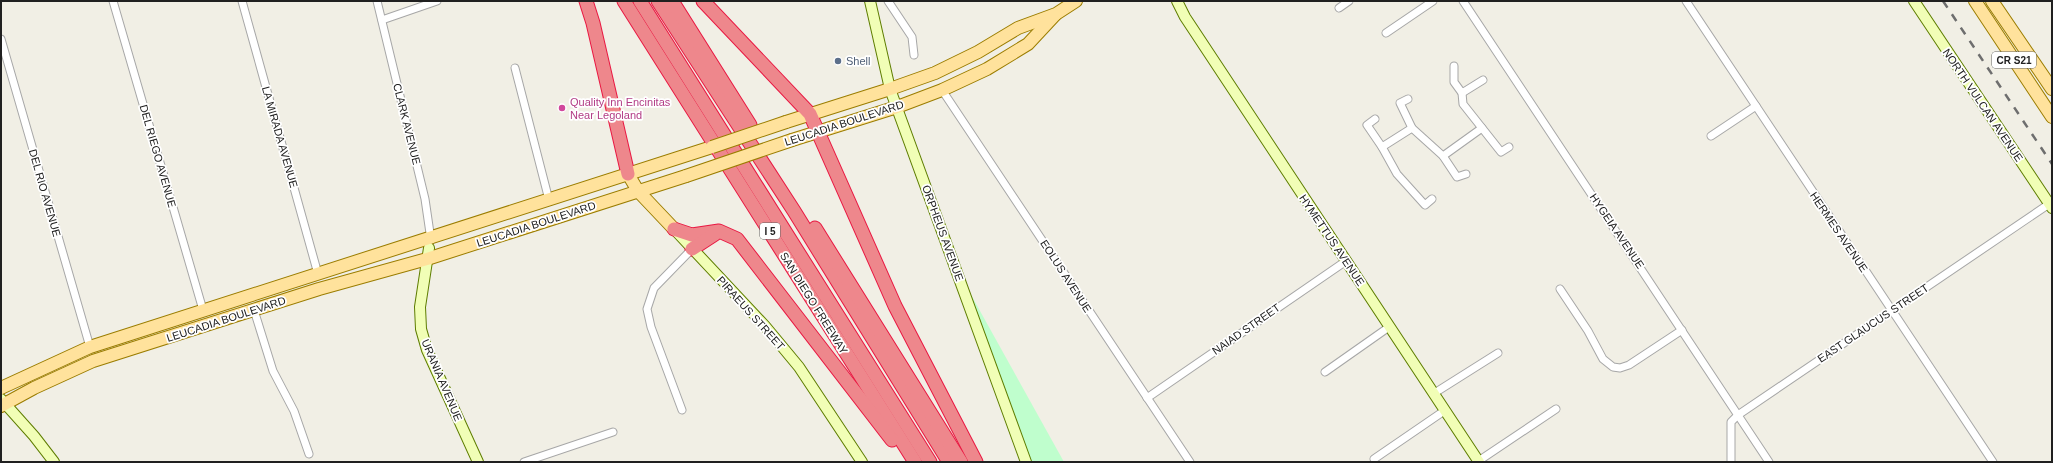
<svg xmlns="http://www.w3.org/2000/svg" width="2053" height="463" font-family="Arial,sans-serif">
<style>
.park{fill:#bffecd}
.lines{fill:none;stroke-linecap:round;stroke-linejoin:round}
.street-casing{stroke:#a7a7a7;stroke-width:9}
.secondary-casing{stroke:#5e7d00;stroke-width:12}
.primary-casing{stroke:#9b7d00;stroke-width:14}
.highway-casing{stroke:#e91842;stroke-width:15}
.street{stroke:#fff;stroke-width:7}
.secondary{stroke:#f1feb6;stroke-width:10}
.primary{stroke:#ffe29c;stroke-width:12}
.highway{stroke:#ee878c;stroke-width:13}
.rail{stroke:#6e6e6e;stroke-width:2.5;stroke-dasharray:8 8;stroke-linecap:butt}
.primary-bridge-casing{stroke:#9b7d00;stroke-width:14;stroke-linecap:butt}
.primary-bridge{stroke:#ffe29c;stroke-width:12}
.service-dot{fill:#5c6f8a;stroke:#fff;stroke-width:1.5}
.hotel-dot{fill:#d1479c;stroke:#fff;stroke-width:1.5}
.labels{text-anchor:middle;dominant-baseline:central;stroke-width:3.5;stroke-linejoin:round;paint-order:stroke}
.shield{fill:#fff;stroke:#636363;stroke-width:1}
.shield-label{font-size:10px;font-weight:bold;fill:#202020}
.service-label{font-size:11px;fill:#4e5e75;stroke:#fff;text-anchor:start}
.hotel-label{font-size:11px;fill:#b23c85;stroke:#fff;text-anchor:start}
.street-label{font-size:11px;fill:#202020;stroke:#fff}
</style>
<rect width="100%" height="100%" fill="#f1efe5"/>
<polygon class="park" points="950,257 1064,462 1024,462"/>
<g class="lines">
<defs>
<g id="street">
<polyline points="113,1 203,310"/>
<polyline points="242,1 318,274"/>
<polyline points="377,1 425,199 431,240"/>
<polyline points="888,1 912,37 914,55"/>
<polyline points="1463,1 1769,462"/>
<polyline points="1686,1 1993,462"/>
<polyline points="1339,8 1349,1"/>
<polyline points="382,20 437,1"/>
<polyline points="1386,33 1433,1"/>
<polyline points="1,39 90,347"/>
<polyline points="1454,66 1454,82 1462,93 1483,80"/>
<polyline points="515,68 549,200"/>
<polyline points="942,90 1190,462"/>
<polyline points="1462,93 1463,104 1501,152 1509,147"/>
<polyline points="1408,99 1400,103 1412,128"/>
<polyline points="1375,119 1367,125 1382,147 1412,128 1443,156 1482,128"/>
<polyline points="1711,136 1756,106"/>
<polyline points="1382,147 1397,174 1425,205 1432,199"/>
<polyline points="1443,156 1457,177 1466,174"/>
<polyline points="1560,289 1588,331 1603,359 1613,367 1620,368 1629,365 1682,330"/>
<polyline points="254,310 273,371 294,411 309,454"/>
<polyline points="1325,372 1389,327"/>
<polyline points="1433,394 1498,353"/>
<polyline points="1147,398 1346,261"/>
<polyline points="682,410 651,327 647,309 654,288 692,249"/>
<polyline points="1374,459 1444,411"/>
<polyline points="524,462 613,432"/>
<polyline points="1477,462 1556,409"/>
<polyline points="1731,462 1731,422 1738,415 2049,204"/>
</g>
<g id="secondary">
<polyline points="870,1 890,89 1026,462"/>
<polyline points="1177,1 1185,17 1479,462"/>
<polyline points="1914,1 2052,208"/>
<polyline points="674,229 765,326 799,367 862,462"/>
<polyline points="429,248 420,307 421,329 427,350 478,462"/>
<polyline points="1,399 34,436 54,462"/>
</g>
<g id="primary">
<polyline points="1975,1 2052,117"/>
<polyline points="1992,1 2052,89"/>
<polyline points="786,122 890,89 935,73 978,52 1018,28 1056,14 1076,1"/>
<polyline points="792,140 897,107 942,90 987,69 1028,44 1055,15"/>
<polyline points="628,174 638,191 674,229"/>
<polyline points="1,388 90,347 712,147"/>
<polyline points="1,406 34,388 93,361 319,289 427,259 686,176"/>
</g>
<g id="highway">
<polyline points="586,1 593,23 628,174"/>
<polyline points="624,1 915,462"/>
<polyline points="640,1 930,462"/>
<polyline points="658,1 794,211 949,462"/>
<polyline points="672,1 750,125"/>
<polyline points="703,1 810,114 895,306 976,462"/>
<polyline points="815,228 961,462"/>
<polyline points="674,229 692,235 719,231 737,239 892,440"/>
<polyline points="692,249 715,234"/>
</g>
</defs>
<use href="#street" class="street-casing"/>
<use href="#secondary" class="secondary-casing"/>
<use href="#primary" class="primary-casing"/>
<use href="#highway" class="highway-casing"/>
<use href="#street" class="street"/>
<use href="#secondary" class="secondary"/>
<use href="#primary" class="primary"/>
<use href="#highway" class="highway"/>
<polyline class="rail" points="1943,1 2052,164"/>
<defs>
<g id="primary-bridge">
<polyline points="712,147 786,122"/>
<polyline points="686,176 792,140"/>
</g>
</defs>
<use href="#primary-bridge" class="primary-bridge-casing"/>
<use href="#primary-bridge" class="primary-bridge"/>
</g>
<circle class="service-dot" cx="838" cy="61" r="4"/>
<circle class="hotel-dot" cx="562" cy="108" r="4"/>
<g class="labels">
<g class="shield">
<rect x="1992" y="52" width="44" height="16" rx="3"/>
<rect x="760" y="223" width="20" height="16" rx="3"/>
</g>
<g class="shield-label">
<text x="2014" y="60">CR S21</text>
<text x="770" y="231">I 5</text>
</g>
<g class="service-label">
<text x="846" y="61">Shell</text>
</g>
<g class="hotel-label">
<text x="570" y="102">Quality Inn Encinitas<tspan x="570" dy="13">Near Legoland</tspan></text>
</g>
<g class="street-label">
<text transform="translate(1983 105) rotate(56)">NORTH VULCAN AVENUE</text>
<text transform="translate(844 123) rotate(-18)">LEUCADIA BOULEVARD</text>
<text transform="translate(407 124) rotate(76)">CLARK AVENUE</text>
<text transform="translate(280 137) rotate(74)">LA MIRADA AVENUE</text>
<text transform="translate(158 156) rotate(74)">DEL RIEGO AVENUE</text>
<text transform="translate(45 193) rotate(74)">DEL RIO AVENUE</text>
<text transform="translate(536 224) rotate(-18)">LEUCADIA BOULEVARD</text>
<text transform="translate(1617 231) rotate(56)">HYGEIA AVENUE</text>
<text transform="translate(1839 232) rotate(56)">HERMES AVENUE</text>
<text transform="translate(943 233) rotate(70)">ORPHEUS AVENUE</text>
<text transform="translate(1332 240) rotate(56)">HYMETTUS AVENUE</text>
<text transform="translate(1066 276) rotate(57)">EOLUS AVENUE</text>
<text transform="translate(814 303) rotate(58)">SAN DIEGO FREEWAY</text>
<text transform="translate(751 313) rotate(48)">PIRAEUS STREET</text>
<text transform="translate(226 319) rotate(-18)">LEUCADIA BOULEVARD</text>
<text transform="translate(1873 323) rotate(-34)">EAST GLAUCUS STREET</text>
<text transform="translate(1246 329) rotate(-35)">NAIAD STREET</text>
<text transform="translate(442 380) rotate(67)">URANIA AVENUE</text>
</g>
</g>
<rect width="2053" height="463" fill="none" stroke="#202020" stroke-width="4"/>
</svg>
